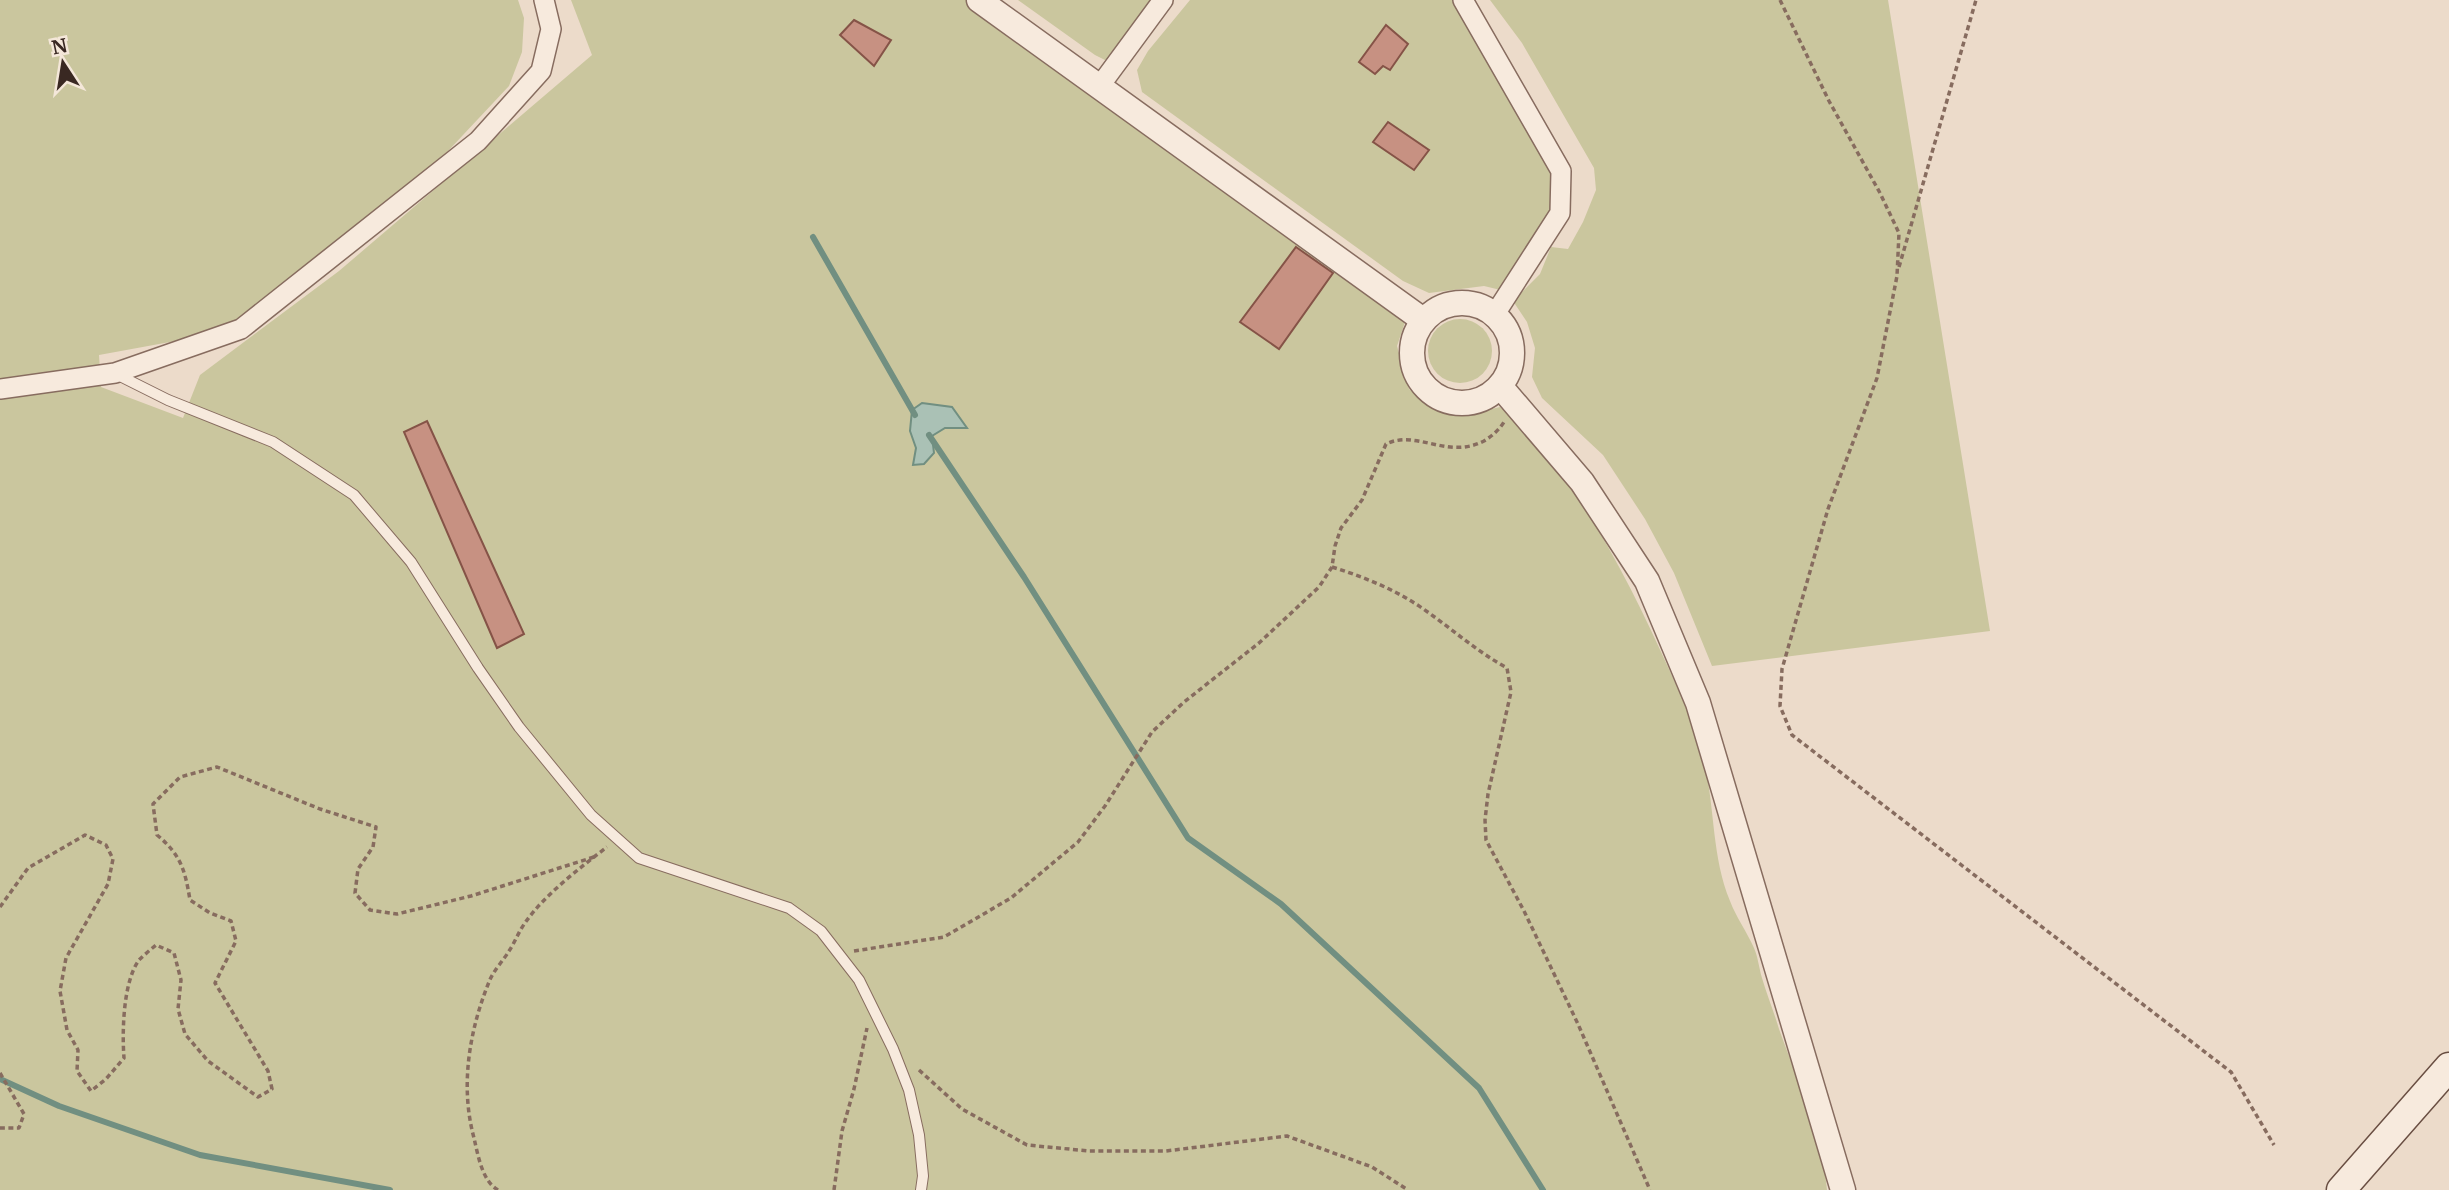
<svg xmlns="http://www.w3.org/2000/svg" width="2449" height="1190" font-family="Merriweather,serif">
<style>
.green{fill:#cac69e}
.water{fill:#aac1b5;stroke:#718f81;stroke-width:2}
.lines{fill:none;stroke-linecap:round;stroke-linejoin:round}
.stream{stroke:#718f81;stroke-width:6}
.building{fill:#c79182;stroke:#855347;stroke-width:2}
.service-casing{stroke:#876c5f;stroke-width:12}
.minor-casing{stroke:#876c5f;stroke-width:22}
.tertiary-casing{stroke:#876c5f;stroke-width:27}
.secondary-casing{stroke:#694e42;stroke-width:31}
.path{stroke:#876c5f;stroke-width:3.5;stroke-dasharray:5 3.5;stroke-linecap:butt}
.service{stroke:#f7eadd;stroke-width:10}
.minor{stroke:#f7eadd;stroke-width:19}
.tertiary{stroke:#f7eadd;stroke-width:24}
.secondary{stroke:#f7eadd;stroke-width:28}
</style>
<rect width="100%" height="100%" fill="#ecdbca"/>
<g class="green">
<path d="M0 0H518L524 18 522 52 509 86 448 151 241 329 99 355 101 387 183 418 200 375 339 271 592 55 571 0H979L1405 322 1397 346 1409 389 1431 407 1453 413 1483 411 1500 407C1573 468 1629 581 1668 667 1682 698 1698 732 1705 766 1715 811 1712 857 1730 901 1736 917 1747 932 1754 948 1758 957 1759 968 1762 978 1767 995 1774 1012 1779 1029 1798 1083 1822 1131 1827 1190H0Z"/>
<polygon points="1018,0 1163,0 1122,56 1105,60 1095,55"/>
<polygon points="1190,0 1460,0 1561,171 1560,213 1509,292 1484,286 1429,293 1403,281 1142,92 1137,70 1148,51"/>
<polygon points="1490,0 1888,0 1990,631 1712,666 1674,573 1645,519 1603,455 1542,398 1532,377 1535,348 1527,322 1513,301 1540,274 1551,247 1568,249 1583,222 1596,190 1594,168 1522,43"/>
<circle cx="1460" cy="351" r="32"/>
</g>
<polygon class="water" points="922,403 952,407 967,428 945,428 932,436 934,453 924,464 913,465 916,448 910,431 912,410"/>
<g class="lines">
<g class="stream">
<polyline points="813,237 915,415"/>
<polyline points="929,435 1024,577 1188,838 1281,904 1479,1088 1543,1190"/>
<polyline points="0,1079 59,1106 200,1155 390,1190"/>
</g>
</g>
<g class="building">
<polygon points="854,20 891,40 874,66 840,35"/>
<polygon points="1386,25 1408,44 1390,70 1383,66 1375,74 1359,62"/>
<polygon points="1388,122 1429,150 1414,170 1373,142"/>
<polygon points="1296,247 1333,273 1279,349 1240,322"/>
<polygon points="427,421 524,634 497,648 404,432"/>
</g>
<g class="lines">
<defs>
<polyline id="service" points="116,374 168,400 273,442 354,495 411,562 478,668 519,727 591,815 639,858 789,908 821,931 859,980 893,1049 909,1090 919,1135 923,1176 921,1190"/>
<g id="minor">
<polyline points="1463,0 1561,171 1560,213 1495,314"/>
<polyline points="1099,87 1163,0"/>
<polyline points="0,389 115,373 241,329 478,141 541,71 551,29 544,0"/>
</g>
<g id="tertiary">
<polyline points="979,0 1423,320"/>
<circle cx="1462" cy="353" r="50"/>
<polyline points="1500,386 1582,482 1647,581 1698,703 1843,1190"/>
</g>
<polyline id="secondary" points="2341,1190 2449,1067"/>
</defs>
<use href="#service" class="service-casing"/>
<use href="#minor" class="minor-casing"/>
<use href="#tertiary" class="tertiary-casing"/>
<use href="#secondary" class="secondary-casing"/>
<g class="path">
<polyline points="1780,0 1829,101 1880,193 1899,233 1897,276 1877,378 1828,509 1782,669 1780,706 1792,735 2231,1072 2274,1145"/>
<polyline points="1899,267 1976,0"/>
<path d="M1332 567C1364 577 1394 589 1422 608 1451 628 1476 651 1507 668L1511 692 1488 794 1485 820 1486 840 1524 911 1578 1024 1650 1190"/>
<path d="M0 907 28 868 85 835 106 845 113 859 108 884 66 958 60 991 67 1030 78 1050 77 1071 91 1091 106 1079 124 1058C122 1032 123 982 139 960 144 955 150 950 156 945L174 953 181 980 178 1009 185 1034 208 1061 258 1097 272 1089 268 1071 215 983 236 941 231 921 210 913 190 900C185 870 181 855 157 835L153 804 180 777 217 767 320 809 376 827 373 847 358 869 355 893 370 910 397 914 471 896 594 857"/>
<path d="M854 951 944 937 1011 898 1078 842 1105 806 1152 732 1184 702 1259 643 1319 587 1332 567 1335 546 1341 528 1362 500 1386 444C1417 429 1447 460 1484 441 1492 436 1499 430 1504 422"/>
<polyline points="919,1070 962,1109 1027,1145 1089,1151 1166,1151 1287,1136 1372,1167 1408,1190"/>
<polyline points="0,1073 24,1114 19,1128 0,1128"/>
<path d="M498 1190C482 1181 478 1155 474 1138 460 1087 469 1031 489 982 493 971 503 961 509 951 515 942 519 931 525 923 543 896 581 867 607 847"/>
<polyline points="834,1190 842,1131 854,1089 867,1028"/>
</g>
<use href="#service" class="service"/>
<use href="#minor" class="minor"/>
<use href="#tertiary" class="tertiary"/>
<use href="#secondary" class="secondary"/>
</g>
<g transform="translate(63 63) rotate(348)" stroke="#f4e7d9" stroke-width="5" paint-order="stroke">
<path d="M0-5L12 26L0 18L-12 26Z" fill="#392822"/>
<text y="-10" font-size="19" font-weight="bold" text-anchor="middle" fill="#392822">N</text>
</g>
</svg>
